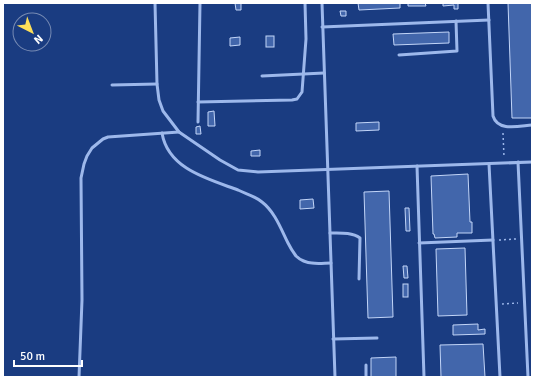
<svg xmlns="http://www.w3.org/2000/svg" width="535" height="380" font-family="Signika,sans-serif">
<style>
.building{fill:#4266ab;stroke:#c2d5f8}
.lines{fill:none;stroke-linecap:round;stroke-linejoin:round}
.path{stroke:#9db8eb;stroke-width:1.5;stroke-dasharray:2 3;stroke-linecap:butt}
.service{stroke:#9db8eb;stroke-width:3}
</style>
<rect width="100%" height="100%" fill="#1a3c81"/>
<g class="building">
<polygon points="235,3 241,3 241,10 236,10"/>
<polygon points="358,3 400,3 400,8 359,10"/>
<polygon points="408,3 425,3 426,6 408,6"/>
<polygon points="443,3 458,3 458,9 454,9 454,5 443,6"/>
<polygon points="508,3 532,3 532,118 512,118"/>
<polygon points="340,11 346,11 346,16 341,16"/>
<polygon points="449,32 449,43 394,45 393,34"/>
<rect x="266" y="36" width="8" height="11"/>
<polygon points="240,37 240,45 230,46 230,38"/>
<polygon points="214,111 215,126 208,126 208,112"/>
<polygon points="379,122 379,130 356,131 356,123"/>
<polygon points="200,126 201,134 196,134 196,127"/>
<polygon points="260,150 260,156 251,156 251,151"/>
<polygon points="468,174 470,222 472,222 472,233 457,233 457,237 435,238 434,234 433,234 431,176"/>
<polygon points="389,191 393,317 368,318 364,192"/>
<polygon points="313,199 314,208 300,209 300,200"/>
<polygon points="405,208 409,208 410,231 406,231"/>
<polygon points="465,248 467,315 438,316 436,249"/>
<polygon points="403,266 407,266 408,278 404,278"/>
<rect x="403" y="284" width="5" height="13"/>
<polygon points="478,324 478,330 485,329 485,334 453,335 453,325"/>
<polygon points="483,344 485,377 441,377 440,345"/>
<polygon points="396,357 396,377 371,377 371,358"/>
</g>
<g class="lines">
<g class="path">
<polyline points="503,133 504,157"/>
<polyline points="499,240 516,239"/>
<polyline points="502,304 518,303"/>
</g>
<g class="service">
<polyline points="155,3 157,84 159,100 163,111 179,132 220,160 238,170 258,172 532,162"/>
<polyline points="322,3 335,377"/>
<path d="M488 3 493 116C498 132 519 126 532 125"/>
<polyline points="322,27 489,20"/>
<polyline points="399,55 457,51 456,21"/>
<polyline points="262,76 324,73"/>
<polyline points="112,85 157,84"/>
<polyline points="198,102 292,100 297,99 302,92 306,39 305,3"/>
<polyline points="198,122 200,3"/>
<path d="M162 133C168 169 208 179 238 190 246 194 255 196 262 202 275 212 281 229 288 243 290 247 293 252 296 256 300 260 307 263 312 263 318 264 325 263 331 263"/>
<polyline points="518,162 528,377"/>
<polyline points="489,164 500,377"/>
<polyline points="417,166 424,377"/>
<path d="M330 233C340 233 352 232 360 238L359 279"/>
<polyline points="419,243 493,240"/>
<polyline points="333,339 377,338"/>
<polyline points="366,365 366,377"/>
<polyline points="79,377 82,300 81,178 84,164 87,156 92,148 103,139 108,137 179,132"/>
</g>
</g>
<rect width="535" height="380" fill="none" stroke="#ffffff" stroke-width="8"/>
<g transform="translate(32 32) rotate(138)"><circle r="19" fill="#1a3c81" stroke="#768ab3"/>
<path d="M0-3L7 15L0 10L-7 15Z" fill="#fddf59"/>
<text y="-6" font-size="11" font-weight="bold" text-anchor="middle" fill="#ffffff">N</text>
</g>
<path d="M14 360v6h68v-6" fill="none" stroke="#ffffff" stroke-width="2"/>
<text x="20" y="360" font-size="12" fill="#ffffff" stroke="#1a3c81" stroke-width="3" paint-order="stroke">50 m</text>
</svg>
